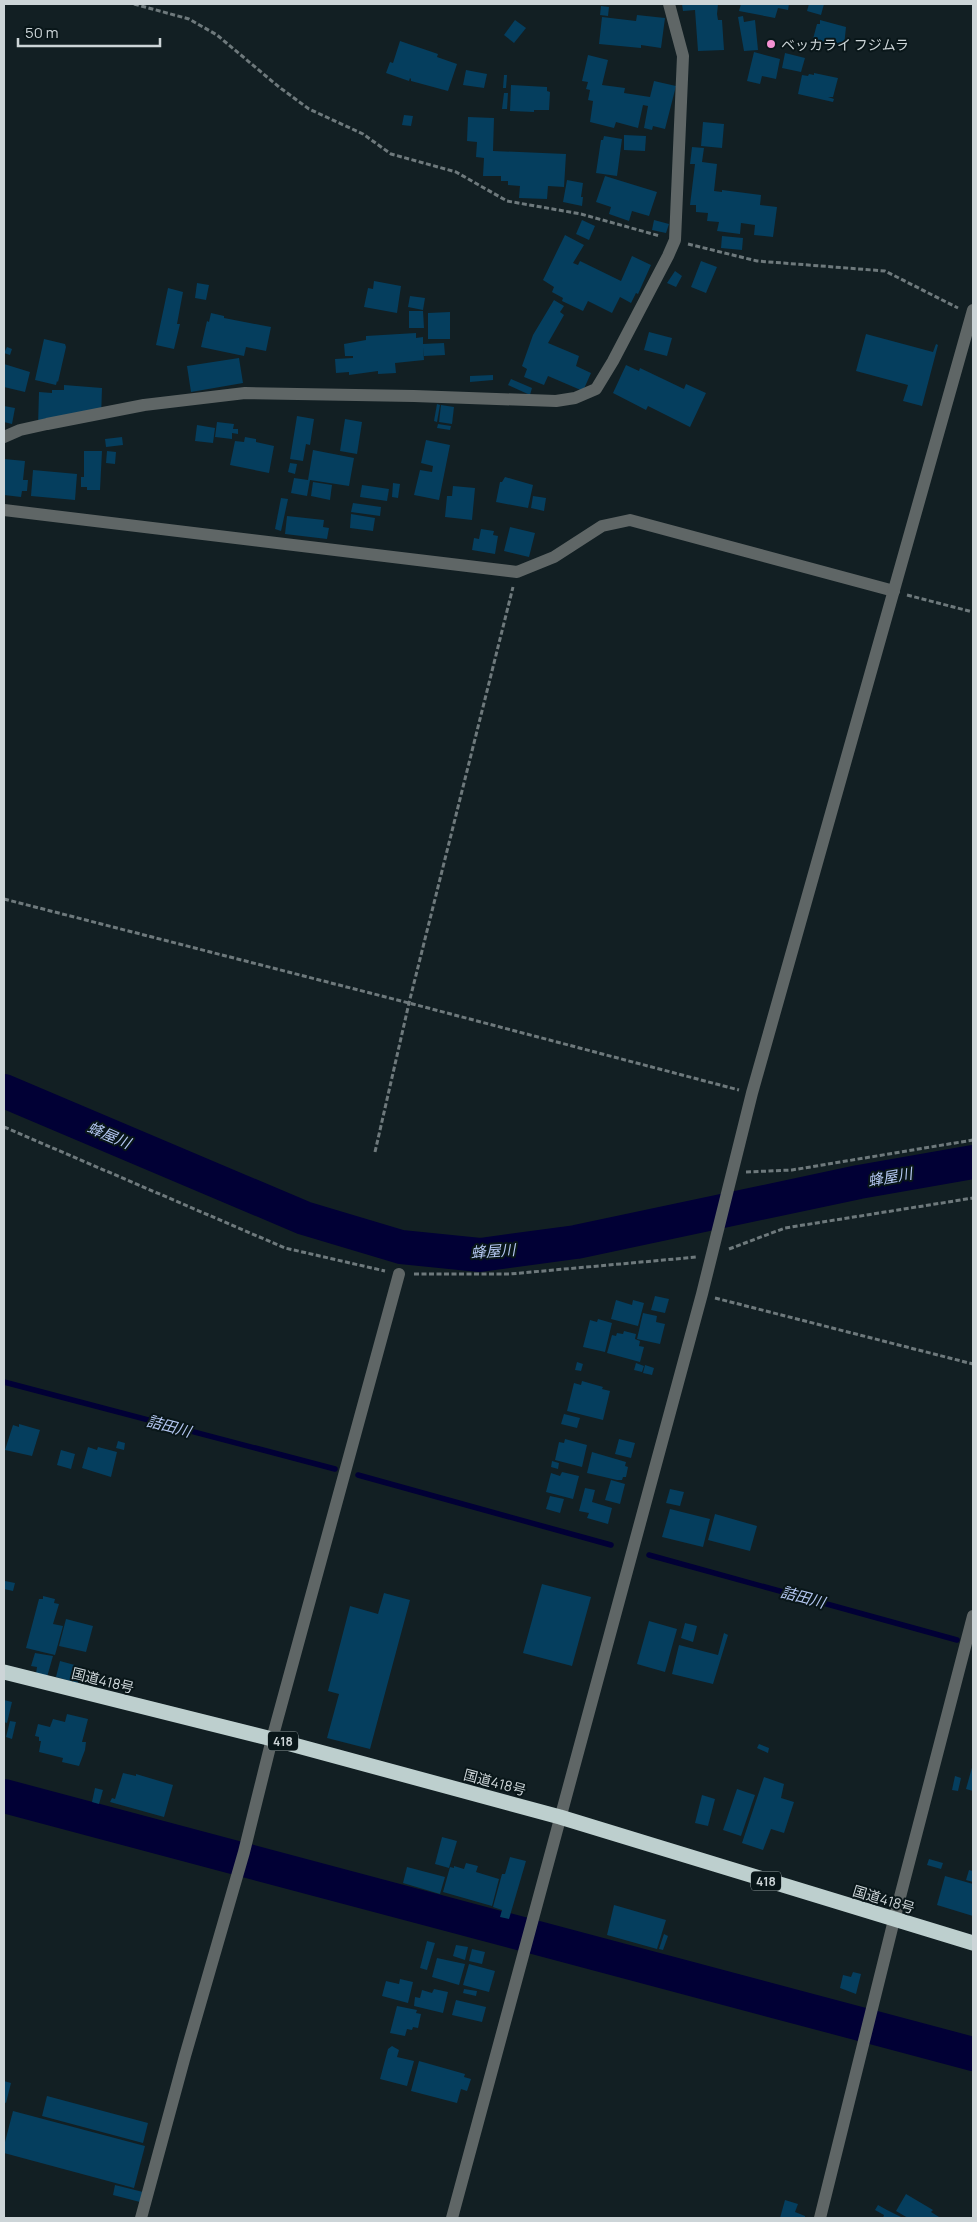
<svg xmlns="http://www.w3.org/2000/svg" width="977" height="2222" font-family="Manrope,'Noto Sans JP',sans-serif">
<style>
.lines{fill:none;stroke-linecap:round;stroke-linejoin:round}
.stream{stroke:#010035;stroke-width:5.5}
.river{stroke:#010035;stroke-width:34}
.building{fill:#053e5e}
.path{stroke:#6e797c;stroke-width:3;stroke-dasharray:5 2.5;stroke-linecap:butt}
.minor{stroke:#5f6666;stroke-width:12}
.highway{stroke:#bdcfce;stroke-width:15}
.poi-dot{fill:#f491d3;stroke:#091619;stroke-width:2}
.labels{text-anchor:middle;dominant-baseline:central;stroke-width:4;stroke-linejoin:round;paint-order:stroke}
.shield{fill:#091619;stroke:#929c9f;stroke-width:1}
.shield-label{font-size:12px;font-weight:bold;fill:#cdd5d8}
.poi-label{font-size:14px;fill:#cdd5d8;stroke:#091619;text-anchor:start}
.street-label{font-size:14px;fill:#cdd5d8;stroke:#091619}
.water-label{font-size:15px;font-style:italic;fill:#b4c7f1;stroke:#091619}
</style>
<rect width="100%" height="100%" fill="#121f23"/>
<g class="lines">
<g class="stream">
<polyline points="4,1382 335,1469"/>
<polyline points="358,1475 611,1545"/>
<polyline points="649,1555 957,1640"/>
</g>
<g class="river">
<polyline points="4,1091 304,1218 401,1247 480,1255 576,1242 859,1182 973,1162"/>
<polyline points="4,1796 973,2054"/>
</g>
</g>
<g class="building">
<polygon points="682,4 718,4 717,14 718,20 722,20 724,50 698,51 695,10 683,11"/>
<polygon points="741,4 789,4 788,10 778,8 775,18 739,11"/>
<polygon points="809,4 824,4 821,15 807,11"/>
<polygon points="601,6 609,7 608,16 600,15"/>
<polygon points="637,15 665,18 661,48 641,45 641,48 599,44 602,17 636,21"/>
<polygon points="743,16 744,22 755,20 758,50 744,51 738,17"/>
<polygon points="515,20 526,28 514,43 504,35"/>
<polygon points="820,20 846,27 844,46 816,41 813,39 817,24 820,24"/>
<polygon points="400,41 438,54 437,57 457,64 448,91 411,81 411,79 410,78 409,81 386,73 390,62 393,63"/>
<polygon points="754,52 780,59 776,79 762,76 760,84 747,81"/>
<polygon points="785,53 805,58 801,72 782,68"/>
<polygon points="588,55 608,60 602,85 625,88 624,93 650,97 654,81 676,86 665,129 653,126 652,130 644,128 648,106 643,105 638,128 616,122 614,128 590,122 593,101 588,100 590,90 586,89 588,82 582,81"/>
<polygon points="466,70 487,74 484,88 463,85"/>
<polygon points="814,73 838,78 833,97 828,97 834,99 833,102 798,94 802,75 808,76 809,74 814,75"/>
<polygon points="504,75 507,75 506,88 503,88"/>
<polygon points="511,85 547,87 547,91 550,92 549,110 534,110 534,112 510,111"/>
<polygon points="504,93 508,93 507,109 502,109"/>
<polygon points="404,115 413,116 411,126 402,125"/>
<polygon points="468,117 494,118 493,151 566,154 564,187 548,186 547,199 519,198 520,186 508,185 508,181 501,181 501,176 483,176 484,158 476,157 477,142 467,141"/>
<polygon points="703,122 724,124 722,148 701,146"/>
<polygon points="624,135 646,136 645,151 624,150"/>
<polygon points="604,136 622,139 617,176 596,173 601,140 603,140"/>
<polygon points="692,147 704,148 702,162 717,164 714,191 722,192 722,190 761,195 760,205 777,207 773,237 754,235 755,225 741,223 740,234 717,231 719,222 707,221 708,213 696,212 696,205 690,205 695,164 690,164"/>
<polygon points="605,176 657,192 649,216 632,211 629,221 609,214 611,207 596,202"/>
<polygon points="567,180 583,183 581,197 583,197 582,206 563,202"/>
<polygon points="582,220 595,226 589,240 576,234"/>
<polygon points="654,220 669,224 666,233 652,230"/>
<polygon points="565,235 584,245 573,263 578,265 580,261 621,281 632,256 651,265 638,294 636,293 631,303 620,297 612,313 588,301 583,311 562,301 563,298 552,292 554,287 543,280"/>
<polygon points="722,236 743,238 742,250 721,248"/>
<polygon points="701,261 717,267 706,293 691,287"/>
<polygon points="675,271 682,276 676,287 667,283"/>
<polygon points="374,281 401,286 397,313 364,307 368,288 373,289"/>
<polygon points="197,283 209,285 206,300 195,298"/>
<polygon points="168,288 183,292 177,324 180,324 174,349 156,345"/>
<polygon points="410,296 425,298 423,310 408,307"/>
<polygon points="554,300 564,306 560,312 564,315 548,343 579,356 576,366 591,373 583,391 548,376 544,385 524,377 527,369 522,366 533,335"/>
<polygon points="409,311 423,311 424,328 409,328"/>
<polygon points="450,312 450,339 428,339 428,313"/>
<polygon points="211,313 224,316 224,318 271,327 266,351 246,347 244,356 201,347 207,321 209,322"/>
<polygon points="649,332 672,338 667,356 644,350"/>
<polygon points="416,333 416,338 423,337 423,344 444,343 445,355 424,356 423,347 424,360 395,363 396,373 378,374 378,371 349,375 349,372 336,373 335,359 353,358 353,356 345,356 344,344 366,340 366,336"/>
<polygon points="866,334 933,352 936,344 938,345 922,406 903,401 908,385 856,371"/>
<polygon points="44,339 65,344 66,347 58,382 57,381 56,385 35,380"/>
<polygon points="7,347 12,349 10,355 4,353"/>
<polygon points="239,358 243,383 191,392 187,366"/>
<polygon points="4,364 30,372 25,392 4,387"/>
<polygon points="626,365 639,371 640,368 684,389 686,384 706,393 690,427 648,406 646,410 613,393"/>
<polygon points="493,375 493,380 470,382 470,376"/>
<polygon points="511,379 532,388 530,395 508,385"/>
<polygon points="64,385 102,388 101,418 38,426 39,392 52,393 52,390 64,390"/>
<polygon points="437,404 440,405 437,422 434,421"/>
<polygon points="441,405 454,407 452,424 439,422"/>
<polygon points="4,406 15,408 12,424 4,422"/>
<polygon points="297,416 314,419 310,445 306,444 303,461 290,459"/>
<polygon points="345,419 362,422 357,454 340,451"/>
<polygon points="217,422 234,424 233,429 238,429 238,434 232,433 232,439 215,437"/>
<polygon points="438,424 451,426 450,430 437,428"/>
<polygon points="197,425 215,428 213,443 195,441"/>
<polygon points="122,437 123,445 106,447 105,439"/>
<polygon points="245,437 256,439 256,442 274,446 269,473 230,465 235,441 244,442"/>
<polygon points="426,440 450,445 439,500 414,495 420,470 432,472 433,466 421,463"/>
<polygon points="313,450 354,458 349,486 310,480 307,496 291,493 294,478 308,480"/>
<polygon points="84,451 102,451 100,490 87,490 87,487 81,487 81,477 84,477"/>
<polygon points="107,451 116,452 115,464 106,463"/>
<polygon points="4,459 25,461 23,480 28,480 27,491 22,491 21,497 4,495"/>
<polygon points="290,463 297,464 295,474 288,472"/>
<polygon points="33,470 77,474 75,500 31,496"/>
<polygon points="505,477 533,485 528,508 496,502 500,482 502,482"/>
<polygon points="313,482 332,485 330,500 311,496"/>
<polygon points="393,483 400,484 398,498 392,497"/>
<polygon points="362,485 389,489 387,501 360,497"/>
<polygon points="453,486 475,488 472,520 445,517 447,496 452,496"/>
<polygon points="533,496 546,498 544,511 531,508"/>
<polygon points="281,498 288,499 281,531 275,529"/>
<polygon points="353,503 381,507 380,516 351,512"/>
<polygon points="351,514 375,518 373,531 350,528"/>
<polygon points="287,516 324,520 323,527 329,528 327,539 285,534"/>
<polygon points="510,527 535,533 529,557 504,551"/>
<polygon points="481,529 494,531 493,535 498,536 495,554 472,550 474,538 479,539"/>
<polygon points="655,1296 669,1299 665,1313 651,1310"/>
<polygon points="616,1300 632,1305 633,1300 644,1303 638,1326 611,1319"/>
<polygon points="643,1313 657,1316 656,1322 665,1324 660,1344 637,1339"/>
<polygon points="598,1319 612,1323 605,1352 583,1347 590,1320 597,1322"/>
<polygon points="624,1331 636,1334 635,1339 640,1341 639,1346 644,1347 640,1362 607,1353 612,1335 616,1336 617,1333 623,1334"/>
<polygon points="577,1362 583,1364 581,1371 575,1370"/>
<polygon points="636,1363 644,1366 642,1372 634,1370"/>
<polygon points="645,1365 654,1368 652,1375 643,1373"/>
<polygon points="582,1381 603,1387 602,1389 610,1391 603,1420 567,1411 574,1383 581,1385"/>
<polygon points="564,1414 580,1418 577,1428 561,1424"/>
<polygon points="19,1424 40,1430 32,1456 5,1450 13,1425 19,1427"/>
<polygon points="565,1439 587,1445 582,1467 555,1460 559,1442 564,1443"/>
<polygon points="619,1439 635,1443 631,1458 615,1454"/>
<polygon points="118,1441 125,1443 124,1450 116,1448"/>
<polygon points="88,1447 97,1450 98,1447 117,1452 111,1477 82,1468"/>
<polygon points="61,1450 75,1454 71,1469 57,1465"/>
<polygon points="592,1452 626,1462 625,1466 628,1467 626,1477 623,1477 622,1480 617,1480 587,1473"/>
<polygon points="552,1461 559,1463 558,1469 551,1467"/>
<polygon points="562,1472 579,1476 573,1499 546,1492 551,1473 560,1476"/>
<polygon points="611,1480 625,1484 620,1504 605,1500"/>
<polygon points="585,1488 595,1490 592,1502 612,1508 608,1524 587,1518 589,1513 579,1511"/>
<polygon points="670,1489 684,1492 680,1506 666,1503"/>
<polygon points="550,1496 564,1499 560,1513 546,1509"/>
<polygon points="670,1509 710,1519 703,1547 662,1537"/>
<polygon points="715,1514 757,1526 750,1551 708,1540"/>
<polygon points="5,1581 15,1583 13,1591 4,1589"/>
<polygon points="542,1584 591,1597 572,1666 523,1653"/>
<polygon points="384,1593 410,1600 370,1749 327,1738 339,1694 328,1691 350,1606 378,1614"/>
<polygon points="43,1596 55,1599 54,1603 59,1604 53,1624 63,1626 55,1655 26,1648 39,1599 43,1599"/>
<polygon points="66,1619 93,1626 86,1652 59,1646"/>
<polygon points="649,1621 677,1629 665,1672 637,1664"/>
<polygon points="685,1623 697,1626 693,1642 681,1638"/>
<polygon points="724,1633 728,1635 713,1684 672,1674 679,1645 718,1655"/>
<polygon points="35,1653 53,1656 47,1677 36,1674 37,1667 31,1666"/>
<polygon points="60,1661 82,1667 78,1683 56,1677"/>
<polygon points="4,1700 12,1702 7,1723 4,1722"/>
<polygon points="67,1714 88,1719 82,1742 86,1742 85,1750 79,1766 62,1762 63,1758 39,1752 41,1741 39,1741 39,1737 35,1736 38,1724 50,1727 53,1719 65,1722"/>
<polygon points="10,1721 16,1722 12,1739 6,1737"/>
<polygon points="759,1744 769,1748 768,1753 757,1748"/>
<polygon points="973,1764 973,1791 966,1789"/>
<polygon points="123,1773 136,1776 136,1774 173,1785 164,1817 110,1802 112,1798 115,1799"/>
<polygon points="955,1776 961,1778 958,1791 952,1790"/>
<polygon points="764,1777 784,1784 781,1798 794,1802 784,1833 771,1829 763,1850 742,1843"/>
<polygon points="95,1788 103,1790 99,1804 92,1802"/>
<polygon points="737,1789 755,1795 741,1836 723,1830"/>
<polygon points="702,1795 715,1799 708,1826 695,1823"/>
<polygon points="442,1837 457,1841 449,1868 435,1864"/>
<polygon points="510,1857 526,1861 509,1919 500,1917 502,1910 493,1907 502,1874 505,1874"/>
<polygon points="929,1859 943,1863 941,1869 927,1865"/>
<polygon points="466,1863 478,1866 476,1872 499,1879 492,1906 443,1892 450,1867 454,1868 454,1866 464,1869"/>
<polygon points="407,1867 445,1877 440,1894 403,1883"/>
<polygon points="969,1870 973,1871 973,1882 966,1880"/>
<polygon points="945,1876 973,1884 973,1916 937,1905"/>
<polygon points="614,1905 666,1920 657,1949 607,1935"/>
<polygon points="664,1934 668,1936 663,1950 659,1949"/>
<polygon points="427,1941 435,1943 427,1970 420,1968"/>
<polygon points="456,1945 468,1947 465,1960 453,1956"/>
<polygon points="472,1949 485,1952 482,1964 469,1961"/>
<polygon points="437,1958 465,1964 459,1985 432,1977"/>
<polygon points="469,1964 495,1971 489,1992 463,1985"/>
<polygon points="853,1972 861,1974 856,1994 840,1988 843,1975 851,1977"/>
<polygon points="400,1979 413,1982 408,2003 382,1996 386,1981 399,1984"/>
<polygon points="434,1989 448,1992 443,2013 414,2006 415,1997 420,1998 422,1990 432,1993"/>
<polygon points="464,1989 477,1991 476,1996 463,1993"/>
<polygon points="456,2000 486,2007 482,2022 452,2015"/>
<polygon points="397,2006 417,2010 416,2013 421,2014 418,2028 413,2027 412,2030 407,2029 405,2036 390,2033"/>
<polygon points="392,2046 399,2050 397,2057 414,2061 407,2086 380,2079 388,2049"/>
<polygon points="419,2061 465,2074 464,2077 471,2079 467,2091 461,2089 457,2103 411,2091"/>
<polygon points="4,2081 11,2083 6,2103 4,2102"/>
<polygon points="47,2096 148,2123 143,2143 42,2116"/>
<polygon points="13,2111 145,2146 134,2188 4,2153 4,2146"/>
<polygon points="115,2185 143,2192 140,2202 113,2195"/>
<polygon points="906,2194 933,2210 931,2212 939,2217 938,2218 908,2218 896,2211"/>
<polygon points="785,2200 798,2204 795,2212 805,2216 805,2218 780,2218"/>
<polygon points="878,2205 887,2210 903,2218 883,2218 884,2215 875,2210"/>
</g>
<g class="lines">
<g class="path">
<polyline points="134,4 189,19 217,35 279,87 309,109 363,134 391,154 456,172 507,201 581,214 660,236"/>
<polyline points="688,244 757,261 885,271 958,308"/>
<polyline points="907,595 973,612"/>
<polyline points="4,899 409,1003 739,1090"/>
<polyline points="4,1127 285,1248 385,1271"/>
<polyline points="375,1152 409,1003 513,587"/>
<polyline points="746,1172 792,1170 973,1140"/>
<polyline points="729,1249 785,1228 973,1198"/>
<polyline points="414,1274 510,1274 697,1257"/>
<polyline points="715,1298 973,1364"/>
</g>
<g class="minor">
<polyline points="4,437 20,430 47,424 144,405 245,393 414,396 556,401 575,398 596,389 613,361 668,256 675,240 683,56 669,4"/>
<polyline points="4,510 517,572 554,557 602,526 630,520 894,591"/>
<polyline points="141,2218 185,2056 244,1852 272,1739 399,1274"/>
<polyline points="452,2218 702,1294 752,1093 973,310"/>
<polyline points="820,2218 894,1920 973,1616"/>
</g>
<polyline class="highway" points="4,1672 272,1739 560,1817 973,1943"/>
</g>
<circle class="poi-dot" cx="771" cy="44" r="5"/>
<g class="labels">
<g class="shield">
<rect x="268" y="1731.5" width="30" height="19" rx="4"/>
<rect x="751" y="1871.5" width="30" height="19" rx="4"/>
</g>
<g class="shield-label">
<text x="283" y="1741">418</text>
<text x="766" y="1881">418</text>
</g>
<g class="poi-label">
<text x="781" y="44">ベッカライ フジムラ</text>
</g>
<g class="street-label">
<text transform="translate(103 1680) rotate(14)">国道418号</text>
<text transform="translate(495 1782) rotate(15)">国道418号</text>
<text transform="translate(884 1899) rotate(17)">国道418号</text>
</g>
<g class="water-label">
<text transform="translate(109 1135) rotate(23)">蜂屋川</text>
<text transform="translate(890 1177) rotate(-10)">蜂屋川</text>
<text transform="translate(493 1251) rotate(-4)">蜂屋川</text>
<text transform="translate(169 1426) rotate(15)">詰田川</text>
<text transform="translate(803 1597) rotate(15)">詰田川</text>
</g>
</g>
<rect width="977" height="2222" fill="none" stroke="#cdd5d8" stroke-width="10"/>
<path d="M18 38v8h142v-8" fill="none" stroke="#cdd5d8" stroke-width="2.5"/>
<text x="25" y="38" font-size="15" fill="#cdd5d8" stroke="#091619" stroke-width="4" paint-order="stroke">50 m</text>
</svg>
